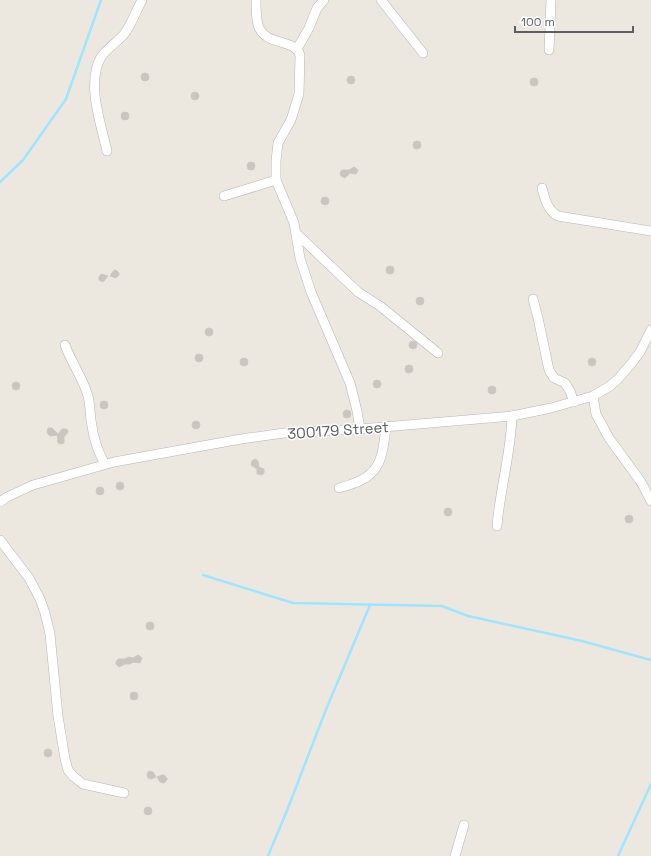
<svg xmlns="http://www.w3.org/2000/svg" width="651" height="856" font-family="'Space Grotesk',sans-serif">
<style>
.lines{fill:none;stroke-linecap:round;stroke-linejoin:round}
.stream{stroke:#9ee5ff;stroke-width:2.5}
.building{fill:#c9c5c0;stroke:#d1c8bf}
.minor-casing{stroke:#b1b5b8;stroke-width:10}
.minor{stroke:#fff;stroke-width:9}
.labels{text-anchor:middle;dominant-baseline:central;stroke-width:3;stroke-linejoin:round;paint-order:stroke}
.street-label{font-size:15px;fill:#595e62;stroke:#fff}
</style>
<rect width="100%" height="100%" fill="#ece8e0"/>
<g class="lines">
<g class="stream">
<polyline points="0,182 23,160 66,99 101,0"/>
<polyline points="203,575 293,603 442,606 468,616 582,641 651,660"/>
<polyline points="268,856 288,808 325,712 370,605"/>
<polyline points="618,856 651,784"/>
</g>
</g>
<g class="building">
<circle cx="145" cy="77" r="4"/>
<circle cx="351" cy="80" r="4"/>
<circle cx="534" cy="82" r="4"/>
<circle cx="195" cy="96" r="4"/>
<circle cx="125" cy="116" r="4"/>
<circle cx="417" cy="145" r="4"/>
<circle cx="251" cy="166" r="4"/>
<polygon points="354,167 358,170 356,174 350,173 345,178 341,176 340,173 342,170 349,170"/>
<circle cx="325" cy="201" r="4"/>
<circle cx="390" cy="270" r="4"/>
<polygon points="114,270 116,270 119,273 119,275 116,278 110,276"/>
<polygon points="101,274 108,276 103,282 99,280 99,277"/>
<circle cx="420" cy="301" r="4"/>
<circle cx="209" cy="332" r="4"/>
<circle cx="413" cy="345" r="4"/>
<circle cx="199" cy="358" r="4"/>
<circle cx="244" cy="362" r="4"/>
<circle cx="592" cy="362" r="4"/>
<circle cx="409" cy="369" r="4"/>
<circle cx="377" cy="384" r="4"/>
<circle cx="16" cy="386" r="4"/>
<circle cx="492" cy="390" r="4"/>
<circle cx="104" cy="405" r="4"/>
<circle cx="347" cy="414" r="4"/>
<circle cx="196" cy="425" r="4"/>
<polygon points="48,428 52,428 58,434 62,429 67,429 68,432 64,437 64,443 60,444 58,443 57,435 50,436 48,434 47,432"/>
<polygon points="255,459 258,461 259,467 264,469 264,473 262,475 257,474 257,469 251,465 252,461"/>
<circle cx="120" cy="486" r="4"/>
<circle cx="100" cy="491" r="4"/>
<circle cx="448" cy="512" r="4"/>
<circle cx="629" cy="519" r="4"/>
<circle cx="150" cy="626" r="4"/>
<polygon points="138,655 142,658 140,663 133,662 130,664 125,664 119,667 116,664 116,662 118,659 125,659 129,657 133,658"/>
<circle cx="134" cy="696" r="4"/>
<circle cx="48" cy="753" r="4"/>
<polygon points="149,771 153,772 156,777 151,779 148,778 147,774"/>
<polygon points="162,775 164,775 167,778 167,780 164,783 160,782 157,777"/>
<circle cx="148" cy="811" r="4"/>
</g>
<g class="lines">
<defs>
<g id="minor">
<path d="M256 0C256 8 256 17 258 25 265 47 295 38 300 55L299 94 291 120 278 143 276 161V180L294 223 300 258 311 292 350 383 357 411 360 429"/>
<polyline points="381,0 423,53"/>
<polyline points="297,49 309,28 317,8 324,0"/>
<polyline points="549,50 551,0"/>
<path d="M107 151C101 124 86 83 101 57 107 48 118 42 125 33 132 23 136 11 142 0"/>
<path d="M542 188C545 199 547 210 558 216L651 231"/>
<polyline points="224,196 276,180"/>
<polyline points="297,234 358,292 380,306 438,353"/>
<polyline points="533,299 538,318 549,370 554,378 565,383 570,391 574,402"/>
<path d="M65 345C71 362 83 378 88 396 90 404 90 412 91 420 93 436 97 451 105 464"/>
<polyline points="593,396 596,414 609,438 641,482 651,501"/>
<path d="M339 488C379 478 382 464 386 426"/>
<polyline points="0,502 7,497 33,485 114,462 241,439 284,433 360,429 512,416 551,408 593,396 610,386 618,379 631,364 640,352 651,330"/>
<path d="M497 526C500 489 511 453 512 416"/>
<polyline points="0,540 29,578 40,599 45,613 50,634 58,716 65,759 68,770 73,776 83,784 124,793"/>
<polyline points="455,856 464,825"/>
</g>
</defs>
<use href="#minor" class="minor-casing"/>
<use href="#minor" class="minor"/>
</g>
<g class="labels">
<g class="street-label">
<text transform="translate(338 430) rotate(-4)">300179 Street</text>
</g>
</g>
<path d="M515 26v6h118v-6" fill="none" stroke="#595e62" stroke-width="2"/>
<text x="521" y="26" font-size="12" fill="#595e62" stroke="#ffffff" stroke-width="3" paint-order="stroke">100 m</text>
</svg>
